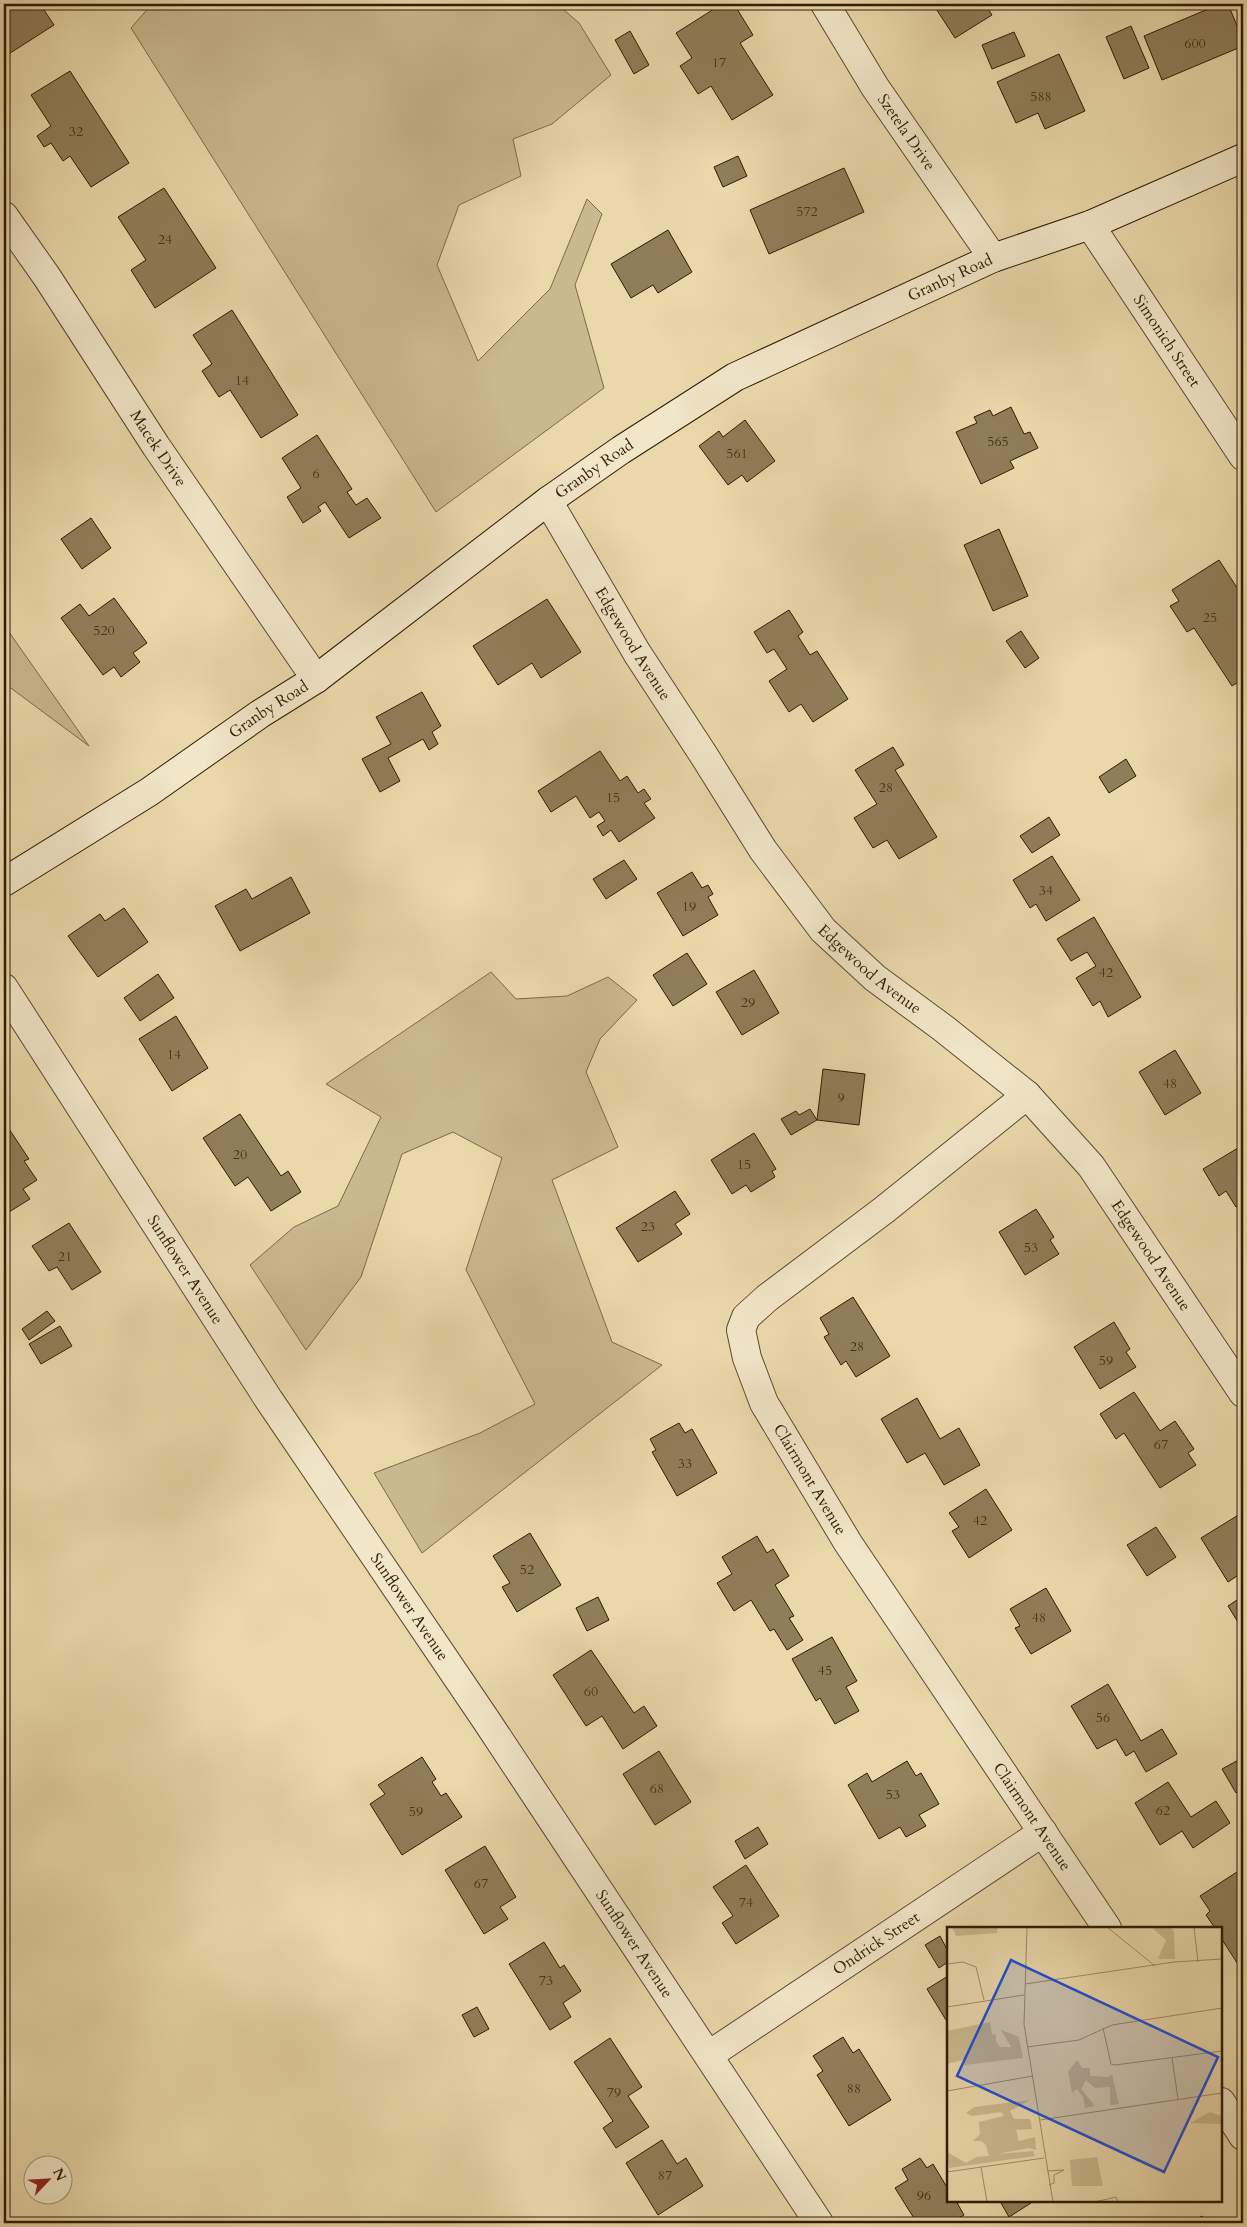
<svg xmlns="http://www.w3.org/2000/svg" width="1247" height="2227" font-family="Cardo,serif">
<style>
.green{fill:#cab88e;stroke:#7c6a48}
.building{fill:#907d59;stroke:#2f1b01}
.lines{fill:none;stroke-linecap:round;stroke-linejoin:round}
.street-casing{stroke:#5e4a2c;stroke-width:30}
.secondary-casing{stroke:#2f1b01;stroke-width:30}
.street{stroke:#f1e6c8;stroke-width:28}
.secondary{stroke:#f1e6c8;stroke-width:28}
.labels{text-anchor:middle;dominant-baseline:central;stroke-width:4;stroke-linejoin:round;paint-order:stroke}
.number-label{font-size:14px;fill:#473417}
.street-label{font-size:16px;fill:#2f1b01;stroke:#f1e6c8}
.inset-road{fill:none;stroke:#9f8c67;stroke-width:1}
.view{fill:#1d4ed8;fill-opacity:0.15;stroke:#1d4ed8;stroke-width:2.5}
.inset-edge{fill:none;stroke:#2f1b01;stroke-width:2.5}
</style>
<rect width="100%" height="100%" fill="#ead8ab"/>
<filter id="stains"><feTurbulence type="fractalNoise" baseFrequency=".004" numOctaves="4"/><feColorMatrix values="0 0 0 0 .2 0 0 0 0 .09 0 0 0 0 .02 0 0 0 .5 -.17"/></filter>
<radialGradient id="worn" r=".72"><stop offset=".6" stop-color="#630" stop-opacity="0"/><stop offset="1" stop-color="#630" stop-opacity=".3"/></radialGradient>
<g class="green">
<polygon points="152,4 557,4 579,23 611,75 552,124 513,139 521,176 459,205 437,265 478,361 550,289 587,199 602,214 575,285 604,388 436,512 131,28"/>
<polygon points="4,625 89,746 4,683"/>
<polygon points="491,972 516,999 567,996 608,977 637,1000 600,1039 586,1072 618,1147 552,1180 612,1342 662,1365 422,1553 374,1473 480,1433 535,1404 466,1270 502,1158 453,1132 402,1154 361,1277 306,1350 250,1265 294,1227 338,1206 381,1117 326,1084"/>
</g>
<g class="building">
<polygon points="4,4 40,4 54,25 4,57"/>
<polygon points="722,4 734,4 753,35 740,43 773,95 732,120 711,86 698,94 680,66 692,58 676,33"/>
<polygon points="933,4 985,4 992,15 955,38"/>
<polygon points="1220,4 1228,4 1243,40 1243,46 1162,80 1144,36"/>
<polygon points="1131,26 1149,68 1124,79 1106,37"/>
<polygon points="630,31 649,65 634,74 615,40"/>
<polygon points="1014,32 1025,56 992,69 982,45"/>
<polygon points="1059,54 1085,111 1045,129 1038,113 1016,123 997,82"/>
<polygon points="70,71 129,163 91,187 70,156 63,161 51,143 44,147 37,136 51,126 31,95"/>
<polygon points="738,156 747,176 723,187 714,167"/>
<polygon points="844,168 864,212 769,254 750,210"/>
<polygon points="164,188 216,268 155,308 131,270 146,260 118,217"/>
<polygon points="668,230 692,272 658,293 653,285 631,298 611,264"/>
<polygon points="232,310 298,415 261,438 230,390 219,397 202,371 212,364 193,335"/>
<polygon points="1011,407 1024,434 1030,432 1038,448 1010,461 1014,468 981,484 956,432 977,423 974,417 990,410 993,416"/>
<polygon points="745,420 775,461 747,482 742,475 728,485 699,446 719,431 723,437"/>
<polygon points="317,435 352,489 347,492 356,505 367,498 381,518 349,538 325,502 318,507 321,511 303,523 287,497 301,488 282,458"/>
<polygon points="91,518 111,548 82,569 61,539"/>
<polygon points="999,529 1028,596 993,611 964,545"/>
<polygon points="1219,560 1243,597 1243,679 1232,686 1194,628 1187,632 1170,606 1179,601 1172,590"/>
<polygon points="114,598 147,643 133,653 140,662 121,677 114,667 103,675 61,618 80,604 89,616"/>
<polygon points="547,599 581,652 541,678 532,663 498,685 473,646"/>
<polygon points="789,610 803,632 798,636 810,655 817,651 848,699 813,722 801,704 789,712 769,681 787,669 774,649 767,653 754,632"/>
<polygon points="1021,631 1039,658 1025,668 1006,641"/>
<polygon points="422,692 441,726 432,732 438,744 429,750 423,739 388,758 400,781 380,792 362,759 391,744 376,717"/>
<polygon points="893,747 904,765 895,770 937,837 899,859 887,840 873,848 854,818 877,804 855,770"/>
<polygon points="600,751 620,781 627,776 638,793 644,789 651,799 644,803 655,818 619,842 611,830 603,836 597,826 605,821 599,812 590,818 576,796 551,812 538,791"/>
<polygon points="1126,759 1136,776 1109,793 1099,777"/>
<polygon points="1049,817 1060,835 1032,853 1020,836"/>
<polygon points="1052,856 1080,900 1046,921 1036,904 1030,908 1013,880"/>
<polygon points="624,860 637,879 606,899 593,879"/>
<polygon points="692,872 702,888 708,885 713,894 708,897 718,915 683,936 657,893"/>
<polygon points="291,877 310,913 240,951 215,906 246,889 252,899"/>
<polygon points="124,908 148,942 98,977 68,936 100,914 105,921"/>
<polygon points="1094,917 1141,997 1108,1017 1100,1001 1093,1006 1076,978 1096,966 1087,952 1071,961 1057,939"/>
<polygon points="687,953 707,984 673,1006 653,975"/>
<polygon points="754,970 779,1013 742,1035 716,992"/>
<polygon points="158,974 174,998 140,1021 124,998"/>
<polygon points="176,1016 208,1068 172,1091 139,1039"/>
<polygon points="1175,1050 1201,1093 1165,1115 1139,1072"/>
<polygon points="823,1069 865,1074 859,1125 817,1120"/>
<polygon points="810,1109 817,1120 791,1135 781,1119 796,1111 799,1115"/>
<polygon points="240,1114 281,1176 288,1171 301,1192 271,1211 248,1177 235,1186 203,1138"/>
<polygon points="7,1126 29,1159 24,1161 37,1180 23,1189 30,1199 9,1212 4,1204 4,1128"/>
<polygon points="754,1133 776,1169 772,1171 775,1177 751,1192 746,1185 732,1194 711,1160"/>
<polygon points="1243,1145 1243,1203 1236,1207 1226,1191 1219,1196 1203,1169"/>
<polygon points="675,1191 690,1214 675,1224 682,1234 638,1262 616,1228"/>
<polygon points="1036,1209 1054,1237 1050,1240 1059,1254 1025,1275 999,1232"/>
<polygon points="69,1223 101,1272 72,1290 57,1267 49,1271 32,1246"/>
<polygon points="853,1297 890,1356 856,1377 846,1361 841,1365 824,1337 829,1334 820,1318"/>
<polygon points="47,1311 55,1321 29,1340 22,1329"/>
<polygon points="1114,1322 1130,1349 1126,1352 1136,1367 1100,1389 1074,1347"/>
<polygon points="60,1326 72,1346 41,1364 29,1344"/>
<polygon points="1134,1392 1160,1431 1175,1421 1194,1449 1188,1453 1196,1465 1160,1488 1124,1433 1116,1439 1100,1414"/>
<polygon points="917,1398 940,1439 959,1428 980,1465 944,1485 925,1453 907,1463 881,1419"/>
<polygon points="679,1423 685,1433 692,1429 717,1473 677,1496 652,1452 656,1450 650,1439"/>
<polygon points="986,1489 1012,1530 969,1558 952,1531 959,1527 949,1513"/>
<polygon points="1240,1514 1243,1519 1243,1572 1228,1582 1201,1538"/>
<polygon points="1156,1527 1176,1557 1147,1576 1127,1545"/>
<polygon points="530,1533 561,1585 517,1612 502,1587 510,1583 493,1556"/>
<polygon points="757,1536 767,1553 773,1549 789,1576 775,1585 794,1616 789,1618 803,1640 787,1650 774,1629 770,1631 751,1600 734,1611 717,1583 732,1574 722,1557"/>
<polygon points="1046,1588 1071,1631 1031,1654 1015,1628 1020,1626 1010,1609"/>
<polygon points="1243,1596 1243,1625 1241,1627 1228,1606"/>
<polygon points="598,1597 609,1620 587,1631 576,1608"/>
<polygon points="832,1637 857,1681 846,1687 859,1711 835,1724 820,1698 816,1701 792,1659"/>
<polygon points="591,1650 634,1713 644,1706 657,1726 623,1749 602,1716 586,1726 553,1675"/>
<polygon points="1108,1684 1141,1741 1162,1729 1177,1754 1146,1772 1134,1751 1126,1756 1116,1739 1097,1749 1071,1706"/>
<polygon points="659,1751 691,1802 655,1825 623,1774"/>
<polygon points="422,1757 436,1779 432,1782 441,1796 446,1793 462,1817 402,1855 370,1804 385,1794 378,1785"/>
<polygon points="1242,1758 1243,1789 1236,1793 1222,1769"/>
<polygon points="907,1761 916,1776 921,1773 939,1804 919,1815 926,1826 906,1837 900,1827 879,1839 848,1785 867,1773 872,1782"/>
<polygon points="1168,1782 1191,1817 1216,1801 1230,1823 1193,1848 1182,1831 1160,1845 1135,1803"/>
<polygon points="758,1827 768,1844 745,1859 735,1841"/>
<polygon points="485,1846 516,1897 500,1907 508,1919 484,1934 445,1870"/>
<polygon points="746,1865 779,1916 736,1944 722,1923 733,1916 713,1887"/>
<polygon points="1243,1868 1243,1972 1221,1938 1221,1928 1215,1928 1206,1915 1210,1911 1200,1896"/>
<polygon points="940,1936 948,1951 948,1962 939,1968 925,1945"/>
<polygon points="544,1942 560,1968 564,1965 581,1991 563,2003 571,2017 550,2030 509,1964"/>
<polygon points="948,1976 948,2019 946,2020 927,1989"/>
<polygon points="477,2007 489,2029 474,2037 462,2015"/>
<polygon points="843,2037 853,2053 859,2049 891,2100 849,2126 817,2075 823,2071 813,2056"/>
<polygon points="610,2038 642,2087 628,2096 649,2127 616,2148 603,2128 613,2121 574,2062"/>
<polygon points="662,2140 677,2164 686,2158 703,2186 658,2215 626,2163"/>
<polygon points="920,2158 927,2168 933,2164 948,2189 948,2201 956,2201 964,2215 950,2223 917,2223 895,2188 908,2180 902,2169"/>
<polygon points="1005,2201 1030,2201 1031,2203 1009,2217 1001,2203"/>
<polygon points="1202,2216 1206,2223 1191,2223"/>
</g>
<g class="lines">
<defs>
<g id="street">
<path id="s1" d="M825 4 875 87 993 258"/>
<path id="s2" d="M4 216 47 277 156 446 316 679"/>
<path id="s3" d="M1090 225 1243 456"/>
<path id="s4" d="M548 501 637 653 703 754 763 850 823 930 875 978 943 1028 1027 1095 1091 1166 1243 1393"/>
<path id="s5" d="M4 988 269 1400 486 1720 819 2223"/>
<path id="s6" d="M1027 1095 884 1210 767 1298 746 1317 741 1330 747 1358 764 1403 848 1543 1107 1928"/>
<path id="s7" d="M709 2055 1043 1832"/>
<polyline points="1221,2102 1243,2136"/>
</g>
<g id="secondary">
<path id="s8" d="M4 882 149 792 260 714 316 679 548 501 621 450 735 377 993 258 1090 225 1243 158"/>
</g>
</defs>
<use href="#street" class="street-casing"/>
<use href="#secondary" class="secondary-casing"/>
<use href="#street" class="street"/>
<use href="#secondary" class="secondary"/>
</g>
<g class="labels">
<g class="number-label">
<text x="1195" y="43">600</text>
<text x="719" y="62">17</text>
<text x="1041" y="96">588</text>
<text x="76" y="131">32</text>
<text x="807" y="211">572</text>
<text x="165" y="239">24</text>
<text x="242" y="380">14</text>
<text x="998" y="441">565</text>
<text x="737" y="453">561</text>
<text x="316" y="473">6</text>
<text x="1210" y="617">25</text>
<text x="104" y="630">520</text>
<text x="886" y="787">28</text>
<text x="613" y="797">15</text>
<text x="1046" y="890">34</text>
<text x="689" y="906">19</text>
<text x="1106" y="972">42</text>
<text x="748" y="1002">29</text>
<text x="174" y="1054">14</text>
<text x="1170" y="1083">48</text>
<text x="841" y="1097">9</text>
<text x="240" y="1154">20</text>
<text x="744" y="1164">15</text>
<text x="648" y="1226">23</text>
<text x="1031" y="1247">53</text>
<text x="65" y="1256">21</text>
<text x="857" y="1346">28</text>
<text x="1106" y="1360">59</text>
<text x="1161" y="1444">67</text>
<text x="685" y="1463">33</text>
<text x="980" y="1520">42</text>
<text x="527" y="1569">52</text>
<text x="1039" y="1617">48</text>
<text x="825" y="1670">45</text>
<text x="591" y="1691">60</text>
<text x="1103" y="1717">56</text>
<text x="657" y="1788">68</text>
<text x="893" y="1794">53</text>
<text x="1163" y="1810">62</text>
<text x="416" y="1811">59</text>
<text x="481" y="1883">67</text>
<text x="746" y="1902">74</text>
<text x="546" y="1980">73</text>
<text x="854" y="2088">88</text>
<text x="614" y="2092">79</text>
<text x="665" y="2175">87</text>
<text x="924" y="2195">96</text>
</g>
<g class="street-label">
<text stroke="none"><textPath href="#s1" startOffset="152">Szetela Drive</textPath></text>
<text stroke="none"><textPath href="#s8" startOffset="1126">Granby Road</textPath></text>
<text stroke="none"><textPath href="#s3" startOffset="139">Simonich Street</textPath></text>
<text stroke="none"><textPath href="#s2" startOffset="279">Macek Drive</textPath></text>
<text stroke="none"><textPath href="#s8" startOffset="721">Granby Road</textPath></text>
<text stroke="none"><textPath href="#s4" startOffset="166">Edgewood Avenue</textPath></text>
<text stroke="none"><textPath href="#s8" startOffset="316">Granby Road</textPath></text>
<text stroke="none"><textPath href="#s4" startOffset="571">Edgewood Avenue</textPath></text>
<text stroke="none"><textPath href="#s4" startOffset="976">Edgewood Avenue</textPath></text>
<text stroke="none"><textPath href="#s5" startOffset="335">Sunflower Avenue</textPath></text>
<text stroke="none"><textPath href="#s6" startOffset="538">Clairmont Avenue</textPath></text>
<text stroke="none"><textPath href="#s5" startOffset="740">Sunflower Avenue</textPath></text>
<text stroke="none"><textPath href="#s6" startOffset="942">Clairmont Avenue</textPath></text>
<text stroke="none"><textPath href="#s5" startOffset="1145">Sunflower Avenue</textPath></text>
<text stroke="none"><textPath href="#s7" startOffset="201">Ondrick Street</textPath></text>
</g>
</g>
<g transform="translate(947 1927)">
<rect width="275" height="275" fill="#ead8ab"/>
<path d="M5 0H51L50 6 9 9ZM204 0H224L227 5 228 32H211L219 13ZM43 95 45 107 49 108V115L53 120H64L54 103 72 110 76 131 18 138 16 133 0 137V104ZM130 133 135 141H143V149L161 150 165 147 172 177 163 178V160L148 161 139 153 134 162 148 179 138 181 136 170 130 162 125 166 121 145ZM83 173 63 184 67 192H83L85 202 69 203 72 214 88 210 89 223 82 221 50 227 86 224 88 229 2 241 0 225 19 236 29 230 42 229 39 218 34 214H26L33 207 32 195 57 189 55 185 25 189 19 186 27 180ZM263 185 275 189V197L243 196ZM150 230 156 259H125L123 233Z" fill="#cab88e"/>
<path class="inset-road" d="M80 0 77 97 106 275M160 0 208 39M247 0 251 35M0 37 16 35 29 40 37 73M78 57 227 35 275 32M0 80 77 68M156 101 164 137 168 138 275 124M80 120 132 113 165 98 275 81M225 131 231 172M0 164 86 149M93 193 275 166M34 240 40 275M100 244 117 243 107 248V256L102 258M0 245 97 231M148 275 169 270 171 275"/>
<path class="view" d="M64 33 271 130 217 245 10 149Z"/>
<rect width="275" height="275" class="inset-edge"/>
</g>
<rect width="1247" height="2227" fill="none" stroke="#ead8ab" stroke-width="20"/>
<rect x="5" y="5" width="1237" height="2217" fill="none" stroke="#2f1b01" stroke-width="2.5"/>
<rect x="10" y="10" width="1227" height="2207" fill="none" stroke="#2f1b01"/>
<g transform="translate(48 2180) rotate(65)"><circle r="24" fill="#f1e6c8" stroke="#a39578"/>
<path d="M0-4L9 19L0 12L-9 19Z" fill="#8f2418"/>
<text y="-8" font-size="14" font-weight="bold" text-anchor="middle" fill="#2f1b01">N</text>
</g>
<rect width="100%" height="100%" filter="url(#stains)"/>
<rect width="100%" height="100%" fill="url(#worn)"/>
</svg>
